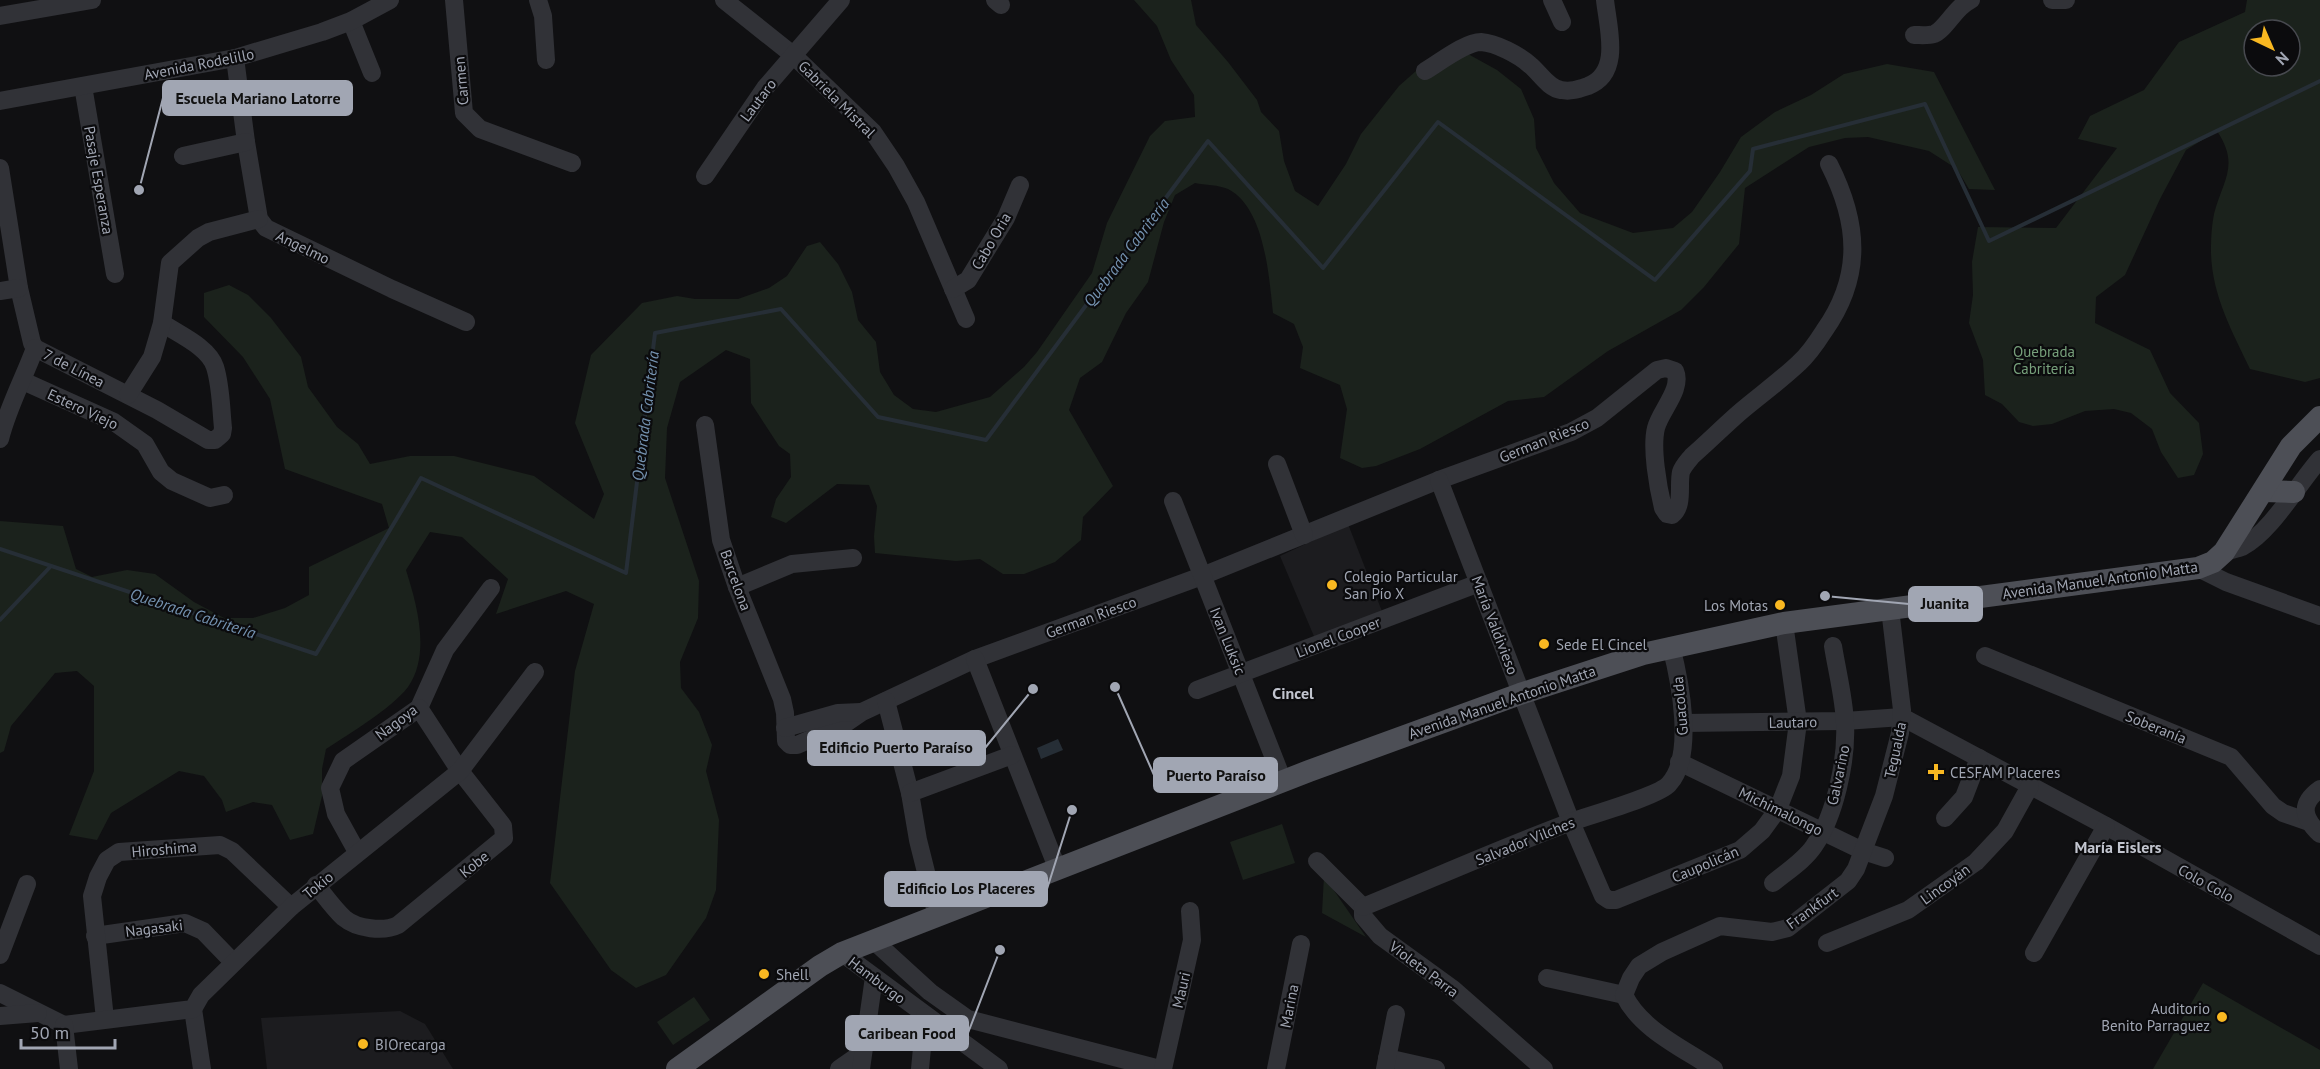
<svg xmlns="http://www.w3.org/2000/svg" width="2320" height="1069" font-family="'PT Sans',sans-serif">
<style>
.built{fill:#1c1c1f}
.green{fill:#1b221c;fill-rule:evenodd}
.water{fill:#262e36}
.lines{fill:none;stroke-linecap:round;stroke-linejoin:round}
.stream{stroke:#262e36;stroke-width:4}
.minor{stroke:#313237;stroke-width:18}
.major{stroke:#4d4f56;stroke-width:22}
.poi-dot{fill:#f9b821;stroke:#0b0b0d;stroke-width:2}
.labels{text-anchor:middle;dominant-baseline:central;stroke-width:4.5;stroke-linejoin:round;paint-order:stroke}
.street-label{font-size:15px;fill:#a1a6b3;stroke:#0b0b0d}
.park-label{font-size:15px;fill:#77a07b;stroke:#0b0b0d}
.poi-label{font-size:15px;fill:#a1a6b3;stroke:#0b0b0d;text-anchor:start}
.water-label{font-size:16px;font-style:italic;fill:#7593b1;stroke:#0b0b0d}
.neighbourhood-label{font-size:16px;font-weight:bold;fill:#c2c5cf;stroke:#0b0b0d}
.leader{fill:none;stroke:#a1a6b3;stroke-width:2}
.callout-dot{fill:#a1a6b3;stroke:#0b0b0d;stroke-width:2}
.callout{fill:#a1a6b3;stroke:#a1a6b3;stroke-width:2}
.callout-label{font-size:16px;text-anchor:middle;font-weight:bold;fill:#111}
</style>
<rect width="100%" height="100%" fill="#101012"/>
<g class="built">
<polygon points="1348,524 1383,614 1316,641 1280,556"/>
<polygon points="400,1011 425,1024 453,1069 267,1069 261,1018"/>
</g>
<g class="green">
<path d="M1134 0H1191L1196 25 1228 62 1257 100 1261 112 1279 131 1284 161 1295 191 1318 206 1346 164 1361 134 1399 86 1433 56 1468 54 1497 70 1521 89 1534 119 1536 148 1554 183 1580 213 1633 233 1673 228 1692 212 1720 172 1741 137 1775 112 1811 95 1844 74 1887 64 1934 72 1995 190 1969 189 1957 169 1929 151 1868 137 1845 138 1809 147 1745 188 1739 244 1704 287 1681 310 1608 351 1544 397 1508 401 1420 449 1376 466 1362 468 1340 458 1347 409 1340 385 1300 368 1303 347 1294 324 1273 313C1269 277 1265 208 1228 189 1219 185 1205 185 1195 183L1175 195 1164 222 1148 282 1126 313 1102 362 1080 378 1069 410 1113 486 1083 517 1081 540 1055 562 1024 574H1003L980 559 956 561 875 553 874 536 877 506 869 485 837 484 786 523 771 517 776 499 791 477 790 454 779 446 751 403 750 359 726 350 680 382 667 428 665 478 699 581 698 618 680 662 681 688 699 712 712 745 706 771 719 820 716 890 706 918 666 975 636 988 611 970 550 883 575 671 594 604 566 591 496 614 508 579 462 537 430 532 406 570C417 605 431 654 408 687 391 709 350 733 326 749L322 769V796L313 834 290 840 272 805 253 802 226 812 222 800 204 776 179 771 111 813 97 840 69 835 94 771V686L77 671 55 673 11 726 4 751 0 753V521L63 526 76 569 92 577 127 570 155 574 194 602 224 618H253L285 608 309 595V567L389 528 382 504 285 469 270 399 243 357 204 317V293L229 285 248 295 271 318 301 357 308 387 337 427 358 444 370 464 410 456H454L534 476 594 519 604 494 575 423 591 355 642 303 677 296 695 299H738L769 288 787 276 807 246 820 242 838 264 852 292 858 320 876 342 880 372 894 395 913 409 936 412 990 397 1024 367 1037 352 1092 273 1107 223 1150 136 1165 121 1195 117 1194 95 1171 60 1157 26Z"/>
<path d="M2247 0H2320V378L2305 382 2250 369C2231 329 2210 292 2211 246 2211 236 2212 224 2214 214 2223 180 2240 165 2217 131L2186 150 2160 199 2125 275 2096 297 2095 323 2150 350 2170 393 2199 423 2203 454 2194 475 2178 478 2161 452 2152 429 2131 413 2114 409 2085 411 2052 424 2033 426 2019 422 2002 404 1985 395 1983 360 1969 323 1973 295 1972 262 1978 227 2056 228 2117 148 2078 139 2090 116 2144 90 2179 42 2245 12ZM2254 30H2290V66H2254Z"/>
<polygon points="1282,824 1295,863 1243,880 1230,842"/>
<polygon points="1324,876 1366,937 1322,913"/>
<polygon points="2203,983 2320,1050 2320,1069 2153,1069"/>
<polygon points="694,997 710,1020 673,1045 657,1022"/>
</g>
<polygon class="water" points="1058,739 1063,750 1041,759 1037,748"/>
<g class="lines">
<g class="stream">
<polyline points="0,549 316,654 421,478 626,573 655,333 781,309 878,417 986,440 1208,141 1323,268 1438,122 1655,280 1750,171 1753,149 1925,104 1989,241 2320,81"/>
<polyline points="0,620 51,566"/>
</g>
<g class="minor">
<polyline points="454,0 464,113 480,129 572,163"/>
<polyline points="538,0 543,16 546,60"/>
<polyline points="724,0 793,55 873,132 896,166 916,202 966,319"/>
<polyline points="995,0 1001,5"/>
<polyline points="1552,0 1562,22"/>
<polyline points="2052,0 2066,0"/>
<polyline points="0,16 92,0"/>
<polyline points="351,21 372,73"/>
<path d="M1914 35C1920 35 1928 36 1934 34 1945 30 1956 6 1971 0"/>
<polyline points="235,58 246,142 259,219 266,228 392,289 466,322"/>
<path d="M1425 71C1439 63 1465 42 1481 42 1496 43 1519 55 1530 65 1540 73 1548 88 1561 90 1571 92 1579 89 1588 86 1622 73 1608 28 1605 0"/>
<polyline points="83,86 115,274"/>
<polyline points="0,101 235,58 322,32 351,21 390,0"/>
<polyline points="183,156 246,142"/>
<path d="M0 168 19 288 32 343 35 348 157 410 208 440H215L222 434 223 428C221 409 221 386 215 367 209 347 178 334 162 323"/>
<polyline points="705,176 765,88 841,0"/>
<polyline points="953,289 968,280 1006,218 1020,185"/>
<polyline points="0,291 19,288"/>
<polyline points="23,381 114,422 145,444 161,472 172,481 210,498 224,495"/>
<polyline points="128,395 152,357 162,323 170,263 198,238 209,232 259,219"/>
<path d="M705 425 721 540 737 587 782 699 785 713 786 741 790 745H797L843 725 862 712 975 659 1202 576 1439 480 1571 432 1597 418 1657 370 1666 368 1675 371C1683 389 1660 411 1656 428 1651 448 1658 487 1663 508L1667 514 1672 515C1684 506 1678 485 1681 472 1683 466 1688 461 1692 456 1708 442 1723 427 1739 413 1759 396 1780 381 1799 363 1809 354 1817 342 1824 331 1863 276 1859 223 1829 164"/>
<path d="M0 439C8 407 24 378 35 348"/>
<polyline points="1277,464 1304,535"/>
<polyline points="1439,480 1571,822 1603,896 1609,900 1616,900 1740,850 1762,831 1778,809 1791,776 1798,722 1784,623"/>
<polyline points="1173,501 1283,781"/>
<path d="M2224 552C2230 550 2237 549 2242 547 2271 532 2298 484 2320 459"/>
<polyline points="2198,568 2226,582 2320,616"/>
<polyline points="737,587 792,564 853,558"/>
<polyline points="1985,656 2231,757 2273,806 2283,813 2309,822"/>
<polyline points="975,659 1058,870"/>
<polyline points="1197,690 1479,583"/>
<polyline points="886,701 910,793 918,840 937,916"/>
<polyline points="1684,723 1845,721 1902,717 2106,826 2320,946"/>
<polyline points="785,728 838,713 861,712"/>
<polyline points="1679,762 1863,851 1885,858"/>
<path d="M2320 789C2299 804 2303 818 2320 834"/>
<polyline points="910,793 1012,755"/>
<polyline points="1945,818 1964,797 1979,758"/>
<polyline points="357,852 336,814 330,788 343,761 419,708 445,650 491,588"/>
<polyline points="1317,861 1363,907 1363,916 1380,936 1453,989 1544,1069"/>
<path d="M1773 883C1786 872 1804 861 1814 846 1835 816 1847 760 1845 723 1844 698 1837 671 1833 646"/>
<path d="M316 885C325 896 334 909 344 918 357 929 384 932 398 925L504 838 503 826 460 771 419 708"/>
<path d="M1363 907C1432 879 1501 848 1571 822 1590 815 1659 796 1669 784 1695 756 1680 681 1671 646"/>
<polyline points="95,936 185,923 203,931 233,962"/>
<polyline points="873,940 930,992 968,1019 1160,1069"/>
<polyline points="1827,943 1908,910 1976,862 2005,831 2030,786"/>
<polyline points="842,953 999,1069"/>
<polyline points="2034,953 2106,826"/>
<polyline points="0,955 27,884"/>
<polyline points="1547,978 1624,995"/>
<polyline points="0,993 64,1025"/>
<polyline points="193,1009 202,1069"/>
<polyline points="0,1016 38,1013"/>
<polyline points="105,1019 92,896 98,877 107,860 119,852 220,845 232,851 291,907"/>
<polyline points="64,1025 193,1009 201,995 291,907 460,771 535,672"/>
<polyline points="64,1025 69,1069"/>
<polyline points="1387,1058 1436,1069"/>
<polyline points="839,1069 862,1053"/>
<polyline points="861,1069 874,977"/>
<polyline points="920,1069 925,1016"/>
<polyline points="1163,1069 1192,940 1190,911"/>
<polyline points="1276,1069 1301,944"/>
<polyline points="1385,1069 1396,1014"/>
<path d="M1714 1069C1683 1048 1641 1030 1624 995L1631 978 1639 966 1662 952 1720 926 1772 932 1788 928 1848 881 1856 869 1884 796 1900 733 1902 710 1890 609"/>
</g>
<g class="major">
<polyline points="2264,491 2294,492"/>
<polyline points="677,1069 820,966 842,953 1309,771 1520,694 1643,654 1784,623 2198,568 2213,562 2224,552 2291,446 2320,417"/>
</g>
</g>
<g class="poi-dot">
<circle cx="1332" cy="585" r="6"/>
<circle cx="1780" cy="605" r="6"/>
<circle cx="1544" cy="644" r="6"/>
<path d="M1933 763h6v6h6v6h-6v6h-6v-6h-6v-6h6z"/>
<circle cx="764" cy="974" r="6"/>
<circle cx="2222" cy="1017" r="6"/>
<circle cx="363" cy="1044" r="6"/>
</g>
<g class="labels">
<g class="street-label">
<text transform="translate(199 64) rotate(-11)">Avenida Rodelillo</text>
<text transform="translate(461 81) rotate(-95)">Carmen</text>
<text transform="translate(837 99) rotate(45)">Gabriela Mistral</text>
<text transform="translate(758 100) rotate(-53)">Lautaro</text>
<text transform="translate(99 180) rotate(80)">Pasaje Esperanza</text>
<text transform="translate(991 241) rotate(-60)">Cabo Oria</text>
<text transform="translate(303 247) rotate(26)">Angelmo</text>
<text transform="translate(74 368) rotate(27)">7 de Línea</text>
<text transform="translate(83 409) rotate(25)">Estero Viejo</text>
<text transform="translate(1544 440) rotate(-22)">German Riesco</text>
<text transform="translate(736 580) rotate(70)">Barcelona</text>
<text transform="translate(2100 580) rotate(-8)">Avenida Manuel Antonio Matta</text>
<text transform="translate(1091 617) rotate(-20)">German Riesco</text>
<text transform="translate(1495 625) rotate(69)">María Valdivieso</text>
<text transform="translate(1338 637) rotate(-21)">Lionel Cooper</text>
<text transform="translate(1228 641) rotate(68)">Ivan Luksic</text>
<text transform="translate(1502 702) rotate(-19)">Avenida Manuel Antonio Matta</text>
<text transform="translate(1680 706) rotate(-95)">Guacolda</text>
<text transform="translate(396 722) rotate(-37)">Nagoya</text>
<text transform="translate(1793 722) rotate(-1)">Lautaro</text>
<text transform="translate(2156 727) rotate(22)">Soberanía</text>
<text transform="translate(1895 750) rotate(-78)">Tegualda</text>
<text transform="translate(1838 775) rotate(-78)">Galvarino</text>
<text transform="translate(1781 811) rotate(26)">Michimalongo</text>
<text transform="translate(1525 841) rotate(-22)">Salvador Vilches</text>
<text transform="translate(164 849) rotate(-5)">Hiroshima</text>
<text transform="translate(474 864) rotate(-39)">Kobe</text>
<text transform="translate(1705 864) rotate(-23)">Caupolicán</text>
<text transform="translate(2206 883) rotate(29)">Colo Colo</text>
<text transform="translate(1945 884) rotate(-36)">Lincoyán</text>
<text transform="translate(318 885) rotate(-39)">Tokio</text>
<text transform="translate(1812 908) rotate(-36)">Frankfurt</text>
<text transform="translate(154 928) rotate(-7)">Nagasaki</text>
<text transform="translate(1424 969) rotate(37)">Violeta Parra</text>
<text transform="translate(877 980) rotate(37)">Hamburgo</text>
<text transform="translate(1181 990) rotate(-77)">Mauri</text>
<text transform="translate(1289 1006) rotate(-79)">Marina</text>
</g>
<g class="park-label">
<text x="2044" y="351">Quebrada<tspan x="2044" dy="17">Cabritería</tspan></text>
</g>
<g class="poi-label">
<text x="1344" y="576">Colegio Particular<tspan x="1344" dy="17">San Pío X</tspan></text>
<text x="1768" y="605" text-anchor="end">Los Motas</text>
<text x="1556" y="644">Sede El Cincel</text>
<text x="1950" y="772">CESFAM Placeres</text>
<text x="776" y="974">Shell</text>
<text x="2210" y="1008" text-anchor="end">Auditorio<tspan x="2210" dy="17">Benito Parraguez</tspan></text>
<text x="375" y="1044">BIOrecarga</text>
</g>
<g class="water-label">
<text transform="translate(1126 252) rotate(-53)">Quebrada Cabritería</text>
<text transform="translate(645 416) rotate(-83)">Quebrada Cabritería</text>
<text transform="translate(193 613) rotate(18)">Quebrada Cabritería</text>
</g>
<g class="neighbourhood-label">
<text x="1293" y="693">Cincel</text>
<text x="2118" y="847">María Eislers</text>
</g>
</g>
<path class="leader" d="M139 190L163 98M1825 596L1909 604M1033 689L985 748M1115 687L1154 775M1072 810L1047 889M1000 950L968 1033"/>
<g class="callout-dot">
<circle cx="139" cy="190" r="6"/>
<circle cx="1825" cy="596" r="6"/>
<circle cx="1033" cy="689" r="6"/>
<circle cx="1115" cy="687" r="6"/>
<circle cx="1072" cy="810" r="6"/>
<circle cx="1000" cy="950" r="6"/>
</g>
<g class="callout">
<rect x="163" y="81" width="189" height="34" rx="6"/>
<rect x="1909" y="587" width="73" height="34" rx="6"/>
<rect x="808" y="731" width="177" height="34" rx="6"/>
<rect x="1154" y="758" width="123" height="34" rx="6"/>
<rect x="885" y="872" width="162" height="34" rx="6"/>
<rect x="846" y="1016" width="122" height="34" rx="6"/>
</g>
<g class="callout-label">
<text x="258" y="104">Escuela Mariano Latorre</text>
<text x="1945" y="609">Juanita</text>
<text x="896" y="753">Edificio Puerto Paraíso</text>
<text x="1216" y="781">Puerto Paraíso</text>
<text x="966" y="894">Edificio Los Placeres</text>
<text x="907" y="1039">Caribean Food</text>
</g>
<g transform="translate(2272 48) rotate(136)"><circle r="28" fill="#0b0b0d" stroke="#47494f" stroke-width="1.5"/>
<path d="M0-4.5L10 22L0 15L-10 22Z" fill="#f9b821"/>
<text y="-9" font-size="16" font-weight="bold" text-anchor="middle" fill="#a1a6b3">N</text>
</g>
<path d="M21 1039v9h94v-9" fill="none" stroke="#a1a6b3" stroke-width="3"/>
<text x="30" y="1039" font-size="18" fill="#a1a6b3" stroke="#0b0b0d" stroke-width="4.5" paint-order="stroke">50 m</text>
</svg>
